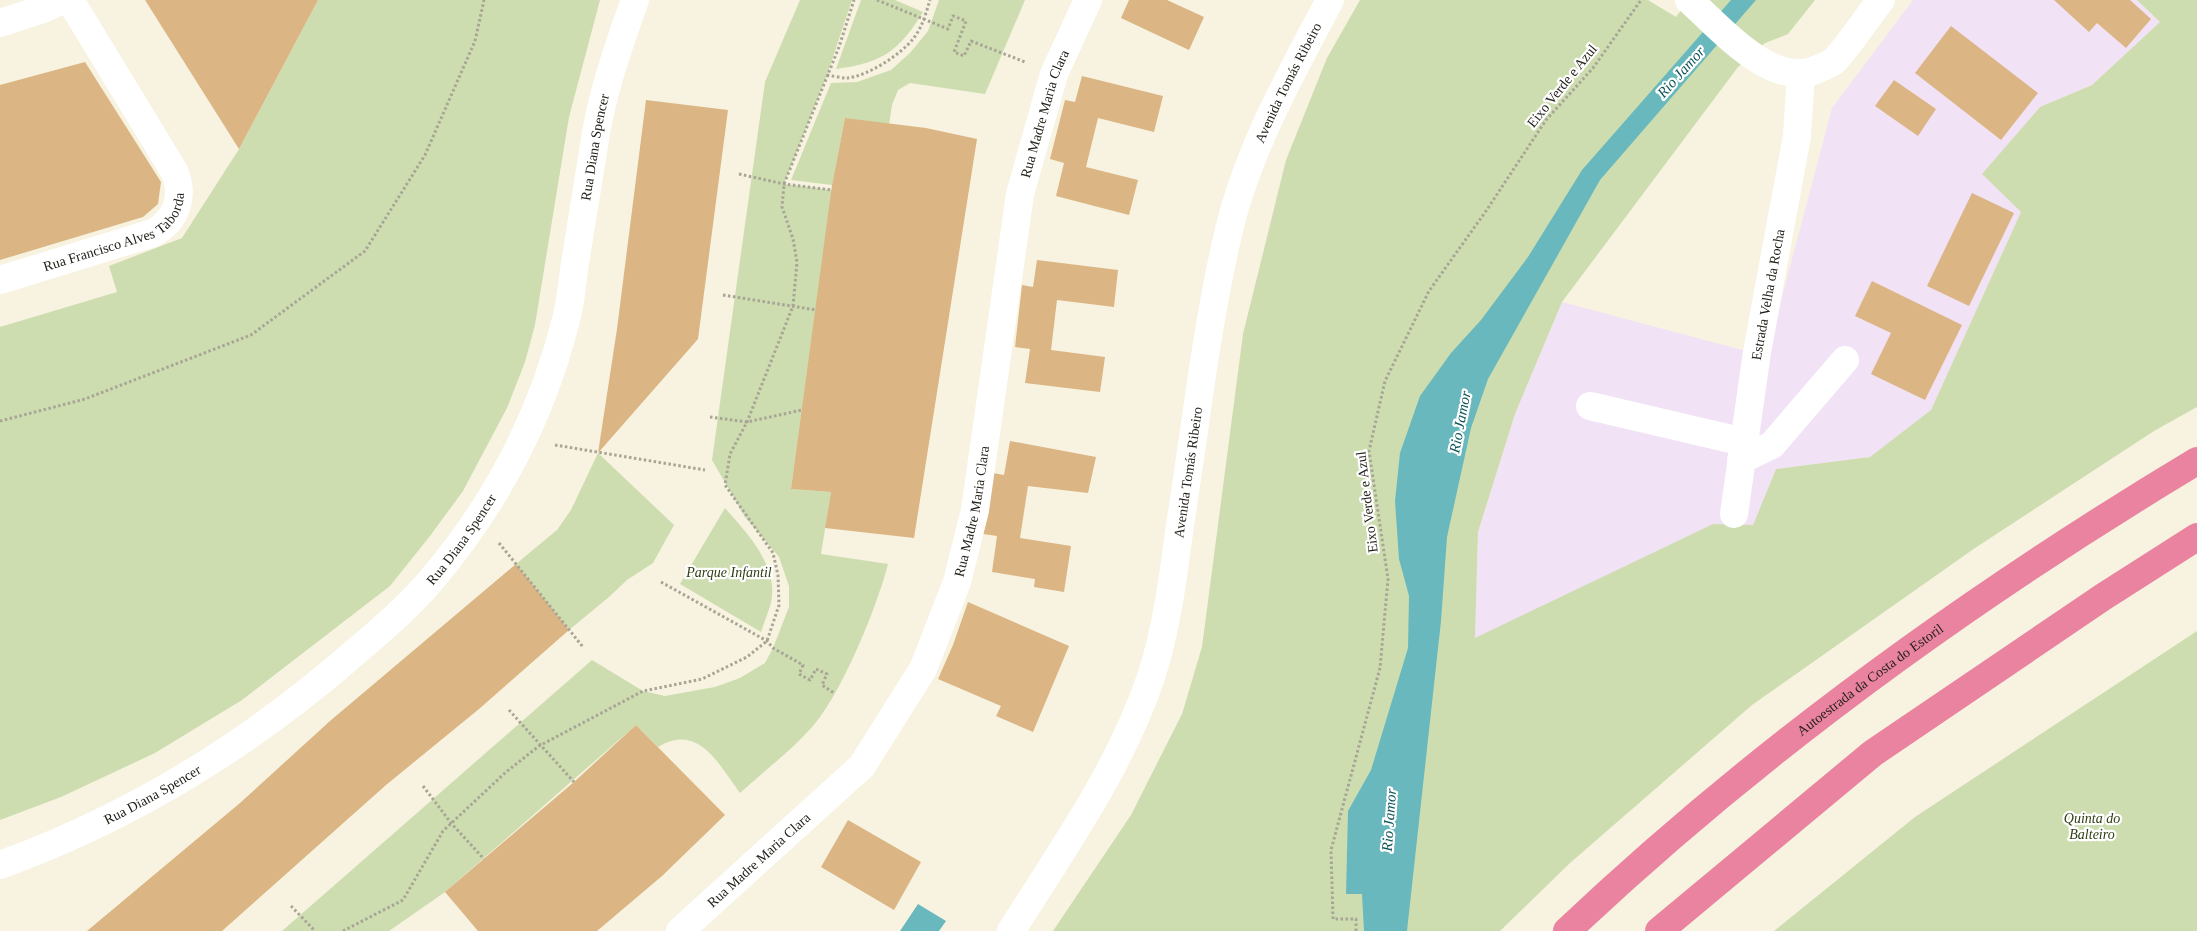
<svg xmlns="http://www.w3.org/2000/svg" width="2197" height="931" font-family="Georgia,serif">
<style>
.industrial{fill:#f2e2f5}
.green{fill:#cdddb0}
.water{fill:#69b8be}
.building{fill:#dbb583}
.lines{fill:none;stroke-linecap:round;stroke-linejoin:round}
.path{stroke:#a8a496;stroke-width:3;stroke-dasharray:2.5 2.5;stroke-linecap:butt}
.minor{stroke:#fff;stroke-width:28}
.highway{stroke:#ea83a0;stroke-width:28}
.labels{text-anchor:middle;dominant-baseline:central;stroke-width:4.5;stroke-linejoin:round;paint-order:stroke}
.street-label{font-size:14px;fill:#23211a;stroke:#fff}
.park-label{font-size:14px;font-style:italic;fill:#303c12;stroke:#fff}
.water-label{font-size:15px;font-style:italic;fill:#0f565b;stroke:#fff}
</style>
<rect width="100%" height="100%" fill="#f7f3e0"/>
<polygon class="industrial" points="1913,0 2137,0 2160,22 2092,85 2040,107 1983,174 2021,212 1931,410 1870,457 1776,469 1753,525 1713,524 1475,639 1478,532 1515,414 1562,302 1746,351 1767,354 1832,108"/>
<g class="green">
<polygon points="318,0 600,0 569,117 535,325 525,362 507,408 463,491 430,536 390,586 242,700 155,753 61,797 0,820 0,327 117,292 109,266 182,238 239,149"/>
<path d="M800 0H852L827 75 784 184 832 190 791 489 831 492 821 554 888 564C877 607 842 693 813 726 791 751 764 771 740 793 719 765 699 722 658 747L636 725 445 892 389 931H282L592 660 643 691 665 696 715 687 740 678 765 663 773 648 789 607V586L779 557 745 517 712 460 765 82Z"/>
<path d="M861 0H895L923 12C899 51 882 63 836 69Z"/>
<polygon points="939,0 1025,0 985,94 910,83 898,90 892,105 889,125 845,118 832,185 791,180 831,83 857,82 891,70 910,53 928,31"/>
<polygon points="1360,0 1648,0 1676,17 1689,0 1815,0 1788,34 1765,43 1738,67 1562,302 1515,414 1478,532 1475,638 1713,524 1753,525 1776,469 1870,457 1931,410 2021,212 1982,174 2040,107 2092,85 2160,22 2137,0 2197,0 2197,407 2154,431 1975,548 1752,705 1570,863 1500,931 1053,931 1131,815 1182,714 1202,647 1243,334 1286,160 1327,58"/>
<polygon points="598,453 674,525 653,563 627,580 609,597 569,630 516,564 557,530 571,510"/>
<path d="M725 508C747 533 779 566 771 603 768 613 764 623 761 632L680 584Z"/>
<polygon points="2197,631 2197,931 1774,931 1915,817"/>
</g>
<g class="water">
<polygon points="1731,0 1756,0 1600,180 1488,379 1471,428 1447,537 1441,621 1407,931 1364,931 1362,894 1346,894 1348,811 1371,770 1408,648 1409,596 1399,559 1395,501 1400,453 1420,396 1451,353 1481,320 1528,257 1582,170"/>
<polygon points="918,904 946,921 939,931 900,931"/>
</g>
<g class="building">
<polygon points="145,0 318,0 239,149"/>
<polygon points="1129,0 1167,0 1204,17 1189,50 1121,18"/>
<polygon points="2054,0 2130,0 2151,19 2126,48 2097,23 2089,32"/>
<polygon points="1951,26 2038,93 2001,140 1915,73"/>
<polygon points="85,62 161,182 158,204 143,217 0,260 0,85"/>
<polygon points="1082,76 1163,96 1154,132 1098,118 1086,167 1138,180 1129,215 1056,196 1064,163 1050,159 1065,100 1075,102"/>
<polygon points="1894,80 1936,109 1918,136 1875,106"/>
<polygon points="646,100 728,110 698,339 598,453 617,329"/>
<polygon points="845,118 926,128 977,139 914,538 825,528 831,492 791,489 832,185"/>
<polygon points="1972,193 2014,213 1969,306 1927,286"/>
<polygon points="1037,260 1118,270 1114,307 1057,300 1051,350 1105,357 1100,392 1025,383 1030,349 1015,347 1022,285 1033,287"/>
<polygon points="1872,281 1962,325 1925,400 1871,374 1891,333 1855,316"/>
<polygon points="1010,441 1096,457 1088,493 1028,486 1020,538 1071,546 1064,592 1034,587 1035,579 992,572 997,536 983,534 993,473 1004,475"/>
<polygon points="516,564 569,630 479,709 386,785 222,931 87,931 240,803 330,721"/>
<polygon points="968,602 1069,646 1033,732 996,716 1001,706 938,679 953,645"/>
<polygon points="636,725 725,815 662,876 597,931 478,931 445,892 574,782"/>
<polygon points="848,820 921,862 894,910 821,867"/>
</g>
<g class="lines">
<g class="path">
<polyline points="877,0 948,29 953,16 966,21 954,52 964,56 971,41 1025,62"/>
<path d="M827 75C833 76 841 78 847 78 868 76 900 55 913 39 922 28 926 13 930 0"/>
<polyline points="739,174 784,184 832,190"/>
<polyline points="723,295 816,310"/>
<polyline points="710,417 747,422 802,410"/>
<polyline points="0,421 85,399 251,335 365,251 425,155 475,41 484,0"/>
<polyline points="555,445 705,470"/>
<polyline points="499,543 583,647"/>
<polyline points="661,582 767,641 773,648 803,665 799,674 810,680 816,669 827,674 822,685 834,693"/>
<polyline points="509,710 574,782"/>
<polyline points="423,786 451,823 484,859"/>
<polyline points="291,906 315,931"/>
<polyline points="343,931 403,900 443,831 506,772 539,746 643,691 702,679 747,657 767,641 779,605 778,575 773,553 725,485 730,454 747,422 793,306 797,262 793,239 782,207 784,184 839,47 854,0"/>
<polyline points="1356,931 1356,919 1333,919 1331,850 1380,668 1388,579 1369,451 1385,381 1429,291 1486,211 1546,120 1593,68 1641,0"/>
</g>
<g class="minor">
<path d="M1689 0C1721 28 1774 92 1820 68 1825 66 1830 64 1834 61 1851 43 1865 20 1881 0"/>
<polyline points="0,23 43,9 62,0"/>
<path id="s1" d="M0 280 153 233C177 220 185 196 174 171L70 0"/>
<polyline points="1590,406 1744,442"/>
<polyline points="1741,460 1772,445 1845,360"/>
<path id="s2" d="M1734 514 1757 352 1797 136 1801 73"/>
<path id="s3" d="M0 865C127 819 242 749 345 661 375 635 407 609 433 578 496 503 542 415 566 320 571 302 572 282 575 263 582 220 589 176 596 133 603 90 620 41 635 0"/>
<path id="s4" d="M680 931 862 766 923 669 957 582 975 510 1020 194 1054 74 1088 0"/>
<path id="s5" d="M1011 931C1062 850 1120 769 1151 677 1167 628 1173 577 1180 525 1195 431 1205 336 1226 243 1244 157 1289 77 1330 0"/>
</g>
<g class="highway">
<path id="s6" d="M1567 931C1758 750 1972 596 2197 461"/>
<polyline points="1659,931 1873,753 2103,597 2197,537"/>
</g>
</g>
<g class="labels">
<g class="street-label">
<text stroke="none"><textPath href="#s5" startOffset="904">Avenida Tomás Ribeiro</textPath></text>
<text transform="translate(1562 86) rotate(-51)">Eixo Verde e Azul</text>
<text stroke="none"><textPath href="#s4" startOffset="931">Rua Madre Maria Clara</textPath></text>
<text stroke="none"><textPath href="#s3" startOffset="992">Rua Diana Spencer</textPath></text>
<text stroke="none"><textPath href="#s1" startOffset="128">Rua Francisco Alves Taborda</textPath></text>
<text stroke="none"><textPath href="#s2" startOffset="222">Estrada Velha da Rocha</textPath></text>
<text stroke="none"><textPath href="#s5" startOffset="499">Avenida Tomás Ribeiro</textPath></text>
<text transform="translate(1367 502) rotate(-97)">Eixo Verde e Azul</text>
<text stroke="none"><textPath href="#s4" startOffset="526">Rua Madre Maria Clara</textPath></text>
<text stroke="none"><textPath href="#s3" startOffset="572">Rua Diana Spencer</textPath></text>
<text stroke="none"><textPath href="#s6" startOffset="394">Autoestrada da Costa do Estoril</textPath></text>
<text stroke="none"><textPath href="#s3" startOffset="168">Rua Diana Spencer</textPath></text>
<text stroke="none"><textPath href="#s4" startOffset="106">Rua Madre Maria Clara</textPath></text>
</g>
<g class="park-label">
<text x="729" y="572">Parque Infantil</text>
<text x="2092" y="818">Quinta do<tspan x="2092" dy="16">Balteiro</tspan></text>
</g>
<g class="water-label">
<text transform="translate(1681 72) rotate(-48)">Rio Jamor</text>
<text transform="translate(1460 422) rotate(-79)">Rio Jamor</text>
<text transform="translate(1389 820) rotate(-86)">Rio Jamor</text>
</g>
</g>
</svg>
